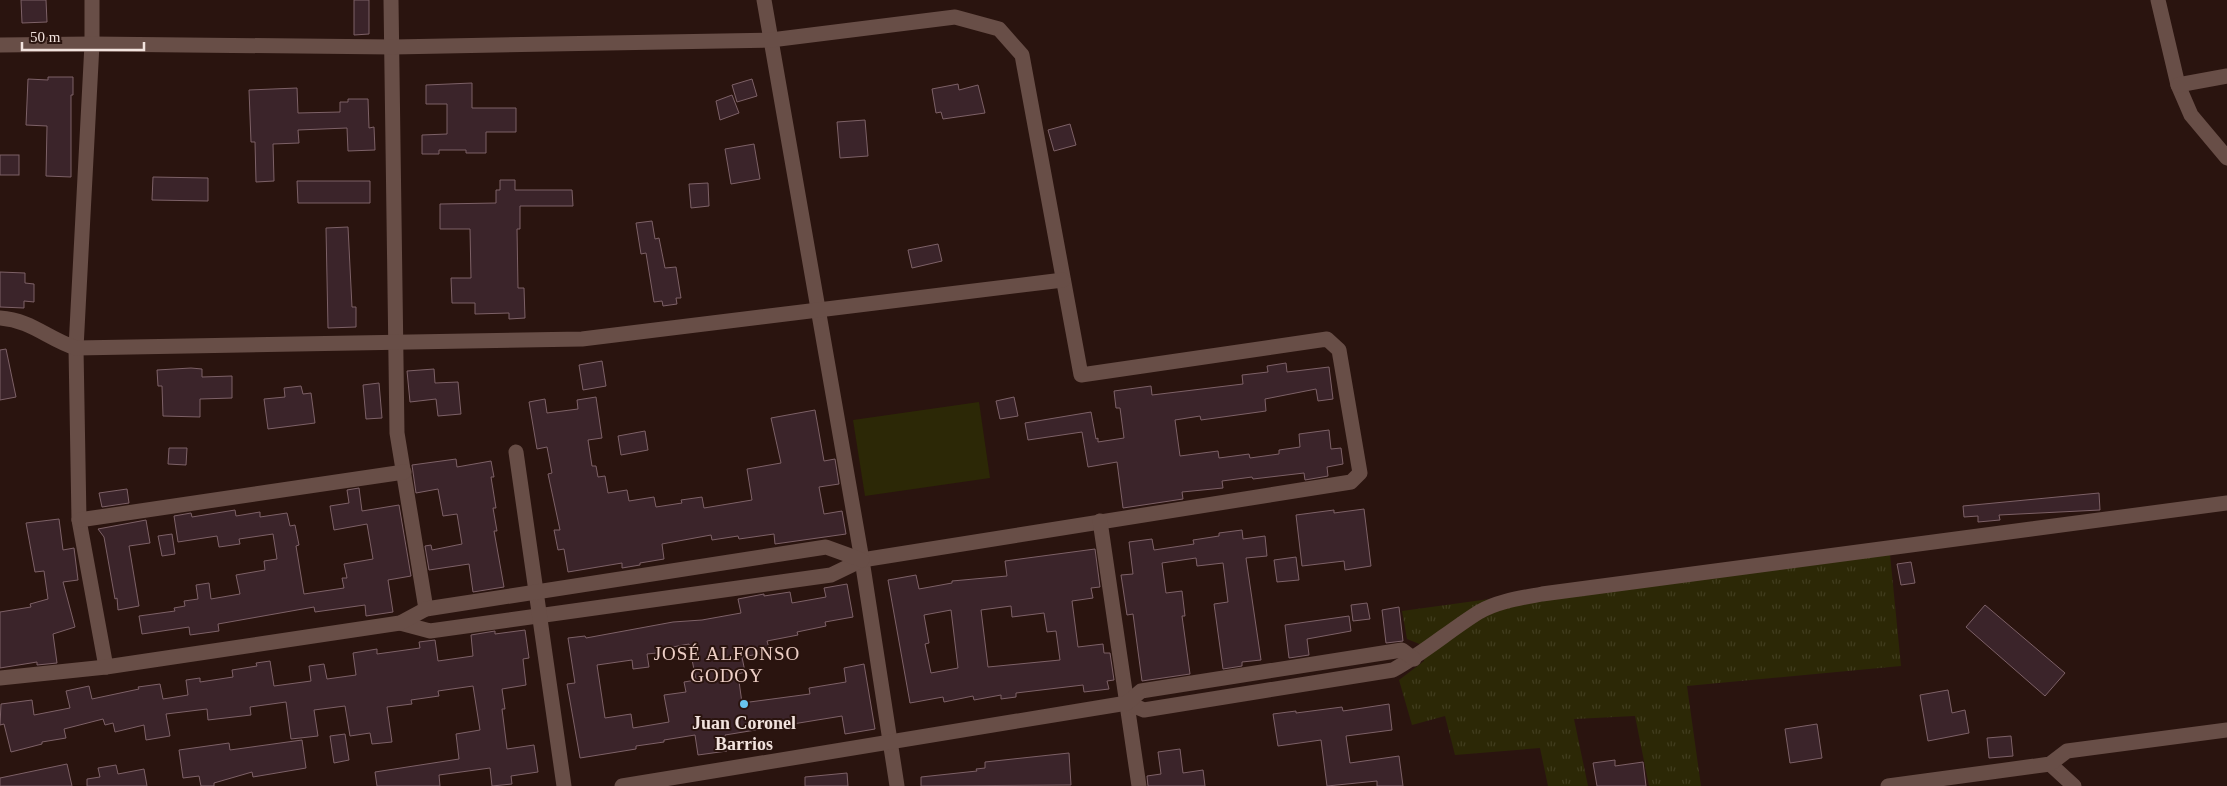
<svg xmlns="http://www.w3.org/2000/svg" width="2227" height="786" font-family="'Times New Roman',serif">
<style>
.grass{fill:url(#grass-tufts)}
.park{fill:#2c2806}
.building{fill:#3b242a;stroke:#7d6167;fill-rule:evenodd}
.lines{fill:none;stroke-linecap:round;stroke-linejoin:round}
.street{stroke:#684e47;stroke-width:15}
.poi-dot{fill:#67c4ef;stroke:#2a140f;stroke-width:2}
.labels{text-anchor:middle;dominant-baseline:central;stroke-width:4;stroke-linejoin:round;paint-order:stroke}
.poi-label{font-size:18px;font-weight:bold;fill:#f2e3de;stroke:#2a140f}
.neighbourhood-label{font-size:19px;letter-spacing:1px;fill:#eecfc6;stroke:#2a140f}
</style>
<defs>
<pattern id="grass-tufts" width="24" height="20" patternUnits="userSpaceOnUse" patternTransform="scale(1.25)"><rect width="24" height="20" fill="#2c2806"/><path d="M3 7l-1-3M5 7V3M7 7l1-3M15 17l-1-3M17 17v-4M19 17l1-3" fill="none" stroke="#413d1e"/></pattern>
</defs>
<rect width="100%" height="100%" fill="#2a140f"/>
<polygon class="grass" points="1889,544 1901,666 1687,686 1701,786 1649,786 1635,716 1574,719 1588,786 1548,786 1540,748 1455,755 1445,716 1412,725 1399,680 1424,661 1422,645 1407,639 1402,611"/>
<polygon class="park" points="979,402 990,478 865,496 853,420"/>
<g class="building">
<polygon points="21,0 46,0 47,22 22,23"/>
<polygon points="354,0 369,0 369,34 354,35"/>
<polygon points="48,77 73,77 73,95 71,95 71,177 46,176 47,126 26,125 28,79 48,80"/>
<polygon points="752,79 757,96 737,102 732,85"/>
<polygon points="472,83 472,108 516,108 516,132 486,132 486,153 466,153 466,150 439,150 439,154 422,154 422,135 447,134 447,104 426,104 426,85"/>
<polygon points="958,84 959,90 978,85 985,113 943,119 941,112 936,113 932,89"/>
<polygon points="297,88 298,113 340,112 340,102 348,102 348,99 368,99 369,128 374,127 375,150 348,151 347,128 298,130 299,143 273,144 274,181 256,182 255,142 251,142 249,90"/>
<polygon points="732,95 739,113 720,120 716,101"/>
<polygon points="865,120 868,156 840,158 837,122"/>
<polygon points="1070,124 1076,145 1054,151 1048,130"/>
<polygon points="754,144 760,179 731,184 725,149"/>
<rect x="0" y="155" width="19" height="20"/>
<polygon points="153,177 208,178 208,201 152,200"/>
<polygon points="500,180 515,180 515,190 572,190 573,206 520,206 520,229 517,229 518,288 524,288 525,318 509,319 509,313 475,314 475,303 452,303 451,278 471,278 470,229 440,229 440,204 496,203 496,190 500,190"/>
<polygon points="297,181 370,181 370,203 298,203"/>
<polygon points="708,183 709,206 691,208 689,184"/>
<polygon points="652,221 655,239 659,238 665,268 676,267 681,298 676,298 677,304 663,306 662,301 654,302 646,253 641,254 636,223"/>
<polygon points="348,227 352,307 356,307 356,327 328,328 326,228"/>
<polygon points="938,244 942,261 912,268 908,250"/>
<polygon points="0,272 25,273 25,283 34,284 34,302 24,301 24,308 0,307"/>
<polygon points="6,349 16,397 0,400 0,350"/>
<polygon points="602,361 606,386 583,390 579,365"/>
<polygon points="1286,363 1287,372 1329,367 1333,399 1318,401 1316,389 1265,399 1266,411 1201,420 1200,416 1175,420 1180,456 1218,451 1219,458 1249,454 1250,458 1279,454 1279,450 1300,447 1299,434 1329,430 1331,449 1341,448 1343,464 1327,467 1328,476 1305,480 1304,473 1253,479 1252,477 1222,481 1223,488 1182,492 1183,499 1123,508 1117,462 1088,467 1082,432 1028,440 1025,423 1091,412 1096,439 1098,438 1098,442 1124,438 1120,408 1116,408 1114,391 1151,386 1152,395 1243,384 1242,375 1268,372 1267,366"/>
<polygon points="191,368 202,369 202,377 232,376 232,398 200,399 200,417 163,416 162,386 158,386 157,370"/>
<polygon points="434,369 435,383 458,382 461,414 438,416 436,399 410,402 407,371"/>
<polygon points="379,383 382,418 366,419 363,385"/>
<polygon points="301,386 303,394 311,393 315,423 268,429 264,399 285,397 284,388"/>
<polygon points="596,397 602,438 588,440 592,466 596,466 598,477 605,476 608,493 627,490 629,501 654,497 656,507 682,503 681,500 702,497 704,508 752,500 747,469 781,463 771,418 815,410 824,461 835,459 839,484 819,487 824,514 842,511 846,534 775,544 774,534 739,539 738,536 712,540 711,535 662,544 664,559 640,563 640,565 622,568 622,563 568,572 564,549 558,550 554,530 560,530 548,474 552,473 547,447 537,449 529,402 545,399 547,413 578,409 577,400"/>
<polygon points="1014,397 1018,416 1000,419 996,401"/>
<polygon points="645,431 648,450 621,455 618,436"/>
<polygon points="169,448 187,448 186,465 168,464"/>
<polygon points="456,459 457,467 491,461 494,477 491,477 496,508 493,508 497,531 494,531 504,587 473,592 469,564 429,570 425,546 431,545 432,550 462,544 457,514 443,516 438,489 416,493 412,465"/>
<polygon points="359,488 362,511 399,505 411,576 388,580 393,612 366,616 365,605 315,612 314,607 218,624 219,631 190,635 189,627 142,634 139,616 175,611 174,608 185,606 184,601 198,599 196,585 209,583 211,599 240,594 236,575 265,570 264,561 277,559 273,534 239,539 240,544 219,547 217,536 178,542 174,516 191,513 192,517 235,510 236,516 260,512 260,517 287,513 290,526 295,525 299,545 296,546 304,594 344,588 342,578 347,578 344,564 373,559 367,524 334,530 330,506 349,503 347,490"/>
<polygon points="127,489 129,503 102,507 99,493"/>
<polygon points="2099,493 2100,510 1999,515 2000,520 1978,522 1978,516 1964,517 1963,506"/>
<polygon points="1364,509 1371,566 1345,570 1344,561 1302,566 1296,515 1334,510 1334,513"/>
<polygon points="59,519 63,550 74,548 78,580 63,582 75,627 53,634 57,663 37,665 37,662 0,668 0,612 31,607 30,604 48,599 44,571 35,572 26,523"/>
<polygon points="146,520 150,543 129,546 139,606 118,610 117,598 115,599 104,537 98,529"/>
<polygon points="1242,530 1243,539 1265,536 1267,556 1246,558 1261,660 1242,662 1242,666 1223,669 1214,604 1228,602 1223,563 1197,566 1196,558 1162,563 1166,593 1182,591 1185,616 1182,616 1190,674 1142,681 1133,614 1127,615 1121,575 1133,574 1129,542 1152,539 1154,550 1194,544 1193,540 1219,536 1219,533"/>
<polygon points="172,534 175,554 162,556 158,536"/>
<path d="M1095 549 1100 587 1091 588 1093 598 1072 601 1078 647 1103 644 1104 653H1110L1114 680 1107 681 1109 689 1084 692 1083 685 1016 693V697L1001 699V695L974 700 973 696 944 702 943 697 910 703 888 580 916 575 919 589 952 583V581L1007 576 1005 561ZM1011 606 1012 617 1044 613 1047 632 1056 631 1060 660 988 667 981 610ZM951 610 958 668 931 673 925 644 929 643 924 615Z"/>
<polygon points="1296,557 1299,580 1277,582 1274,560"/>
<polygon points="1911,562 1915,583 1901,585 1897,564"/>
<path d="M847 584 853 617 825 622 826 626 797 632 798 635 767 641 770 652 742 657 745 672 738 674 742 703 810 694 809 688 846 682 844 668 864 664 875 729 845 734 842 716 725 735 727 751 698 755 695 735 664 740V742L636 746V749L580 758 567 684 575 683 568 638 585 636 586 638 673 622 702 620 741 613 738 599 764 594V596L790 592 792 603 826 597 824 588ZM689 644 696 680 684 682 686 692 664 695 669 722 633 728 631 714 605 718 597 665 632 660 633 669 649 667 647 654 657 653 656 650Z"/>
<polygon points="1367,603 1370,619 1353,621 1351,605"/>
<polygon points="1985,605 2065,673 2045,696 1966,627"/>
<polygon points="1399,607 1403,641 1386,643 1382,610"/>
<polygon points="1349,616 1351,631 1307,639 1309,655 1289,658 1285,625"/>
<polygon points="525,630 529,658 523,659 526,685 502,689 505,709 502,709 507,749 534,745 538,772 511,776 512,784 492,786 490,768 439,775 440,786 377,786 375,772 459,759 456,734 480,730 473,686 438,691 439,696 411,700 412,704 387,707 392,742 372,744 370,733 350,736 345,706 314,710 318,736 291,739 286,702 250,707 251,715 208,720 207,709 166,714 170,736 146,740 144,725 115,732 113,723 105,725 103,719 64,729 66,738 42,742 42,744 11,752 4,724 0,725 1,704 32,700 34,715 70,708 66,691 89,686 92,699 139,689 138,687 160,684 163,699 188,695 186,680 200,678 200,682 233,677 232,670 257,666 256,663 270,661 274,686 311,681 309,666 324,664 327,679 356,675 353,653 377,649 377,654 420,648 419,642 435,640 438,661 473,656 471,635 495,631 495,634"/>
<polygon points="1948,690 1952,713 1965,710 1969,733 1928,741 1920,695"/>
<polygon points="1389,704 1392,730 1346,736 1350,763 1399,756 1403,786 1377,786 1377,781 1327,786 1321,740 1278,746 1273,714 1296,711 1296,713 1342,707 1343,711"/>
<polygon points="1817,724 1822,758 1790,763 1785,729"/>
<polygon points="345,734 349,760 334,763 330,736"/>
<polygon points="2011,736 2013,756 1989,758 1987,738"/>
<polygon points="302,740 306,768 253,777 252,772 214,783 214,786 201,786 199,776 183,778 179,750 229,743 230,750"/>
<polygon points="1180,749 1183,773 1203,770 1205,786 1148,786 1147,776 1161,774 1158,752"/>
<polygon points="1069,753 1071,785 921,786 921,777 977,771 976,769 985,768 985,762"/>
<polygon points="1615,760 1615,766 1643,762 1646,786 1597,786 1593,763"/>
<polygon points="67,764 72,786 0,786 0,778"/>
<polygon points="116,765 118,774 144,769 147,786 87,786 87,779 100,777 98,768"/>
<polygon points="847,773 848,786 805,786 805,777"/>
</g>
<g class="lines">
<g class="street">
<polyline points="92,0 92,44 76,348 79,520 106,667"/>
<polyline points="391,0 397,433 426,609"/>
<polyline points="764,0 862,560 897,786"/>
<polyline points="2158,0 2178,85 2191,115 2227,158"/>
<polyline points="0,45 92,44 393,47 771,40 955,17 999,29 1022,55 1081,375 1327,339 1339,350 1360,473 1351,482 862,560 831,575 430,631 400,623"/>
<polyline points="2178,85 2227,76"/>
<path d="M0 318C31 320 48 339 76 348L582 339 1063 280"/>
<polyline points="516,452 564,786"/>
<polyline points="79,520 404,472"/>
<polyline points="1100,521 1139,786"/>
<polyline points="0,678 106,667 400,623 426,609 826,547 862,560"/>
<path d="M1127 703 1144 710 1393 670C1424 653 1450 630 1479 612 1498 601 1521 598 1542 594L2227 503"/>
<polyline points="2050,764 2074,786"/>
<polyline points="622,786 1127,703 1141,691 1402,650 1414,659"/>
<polyline points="1888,786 2050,764 2067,751 2227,730"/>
</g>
</g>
<circle class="poi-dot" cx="744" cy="704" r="5"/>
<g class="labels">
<g class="poi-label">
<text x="744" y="723">Juan Coronel<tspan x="744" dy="21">Barrios</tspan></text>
</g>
<g class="neighbourhood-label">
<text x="727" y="653">JOSÉ ALFONSO<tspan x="727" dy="22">GODOY</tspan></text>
</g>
</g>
<path d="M22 42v8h122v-8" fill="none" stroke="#f2e3de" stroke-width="2.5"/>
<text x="30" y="42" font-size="15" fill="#f2e3de" stroke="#2a140f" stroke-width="4" paint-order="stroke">50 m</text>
</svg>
